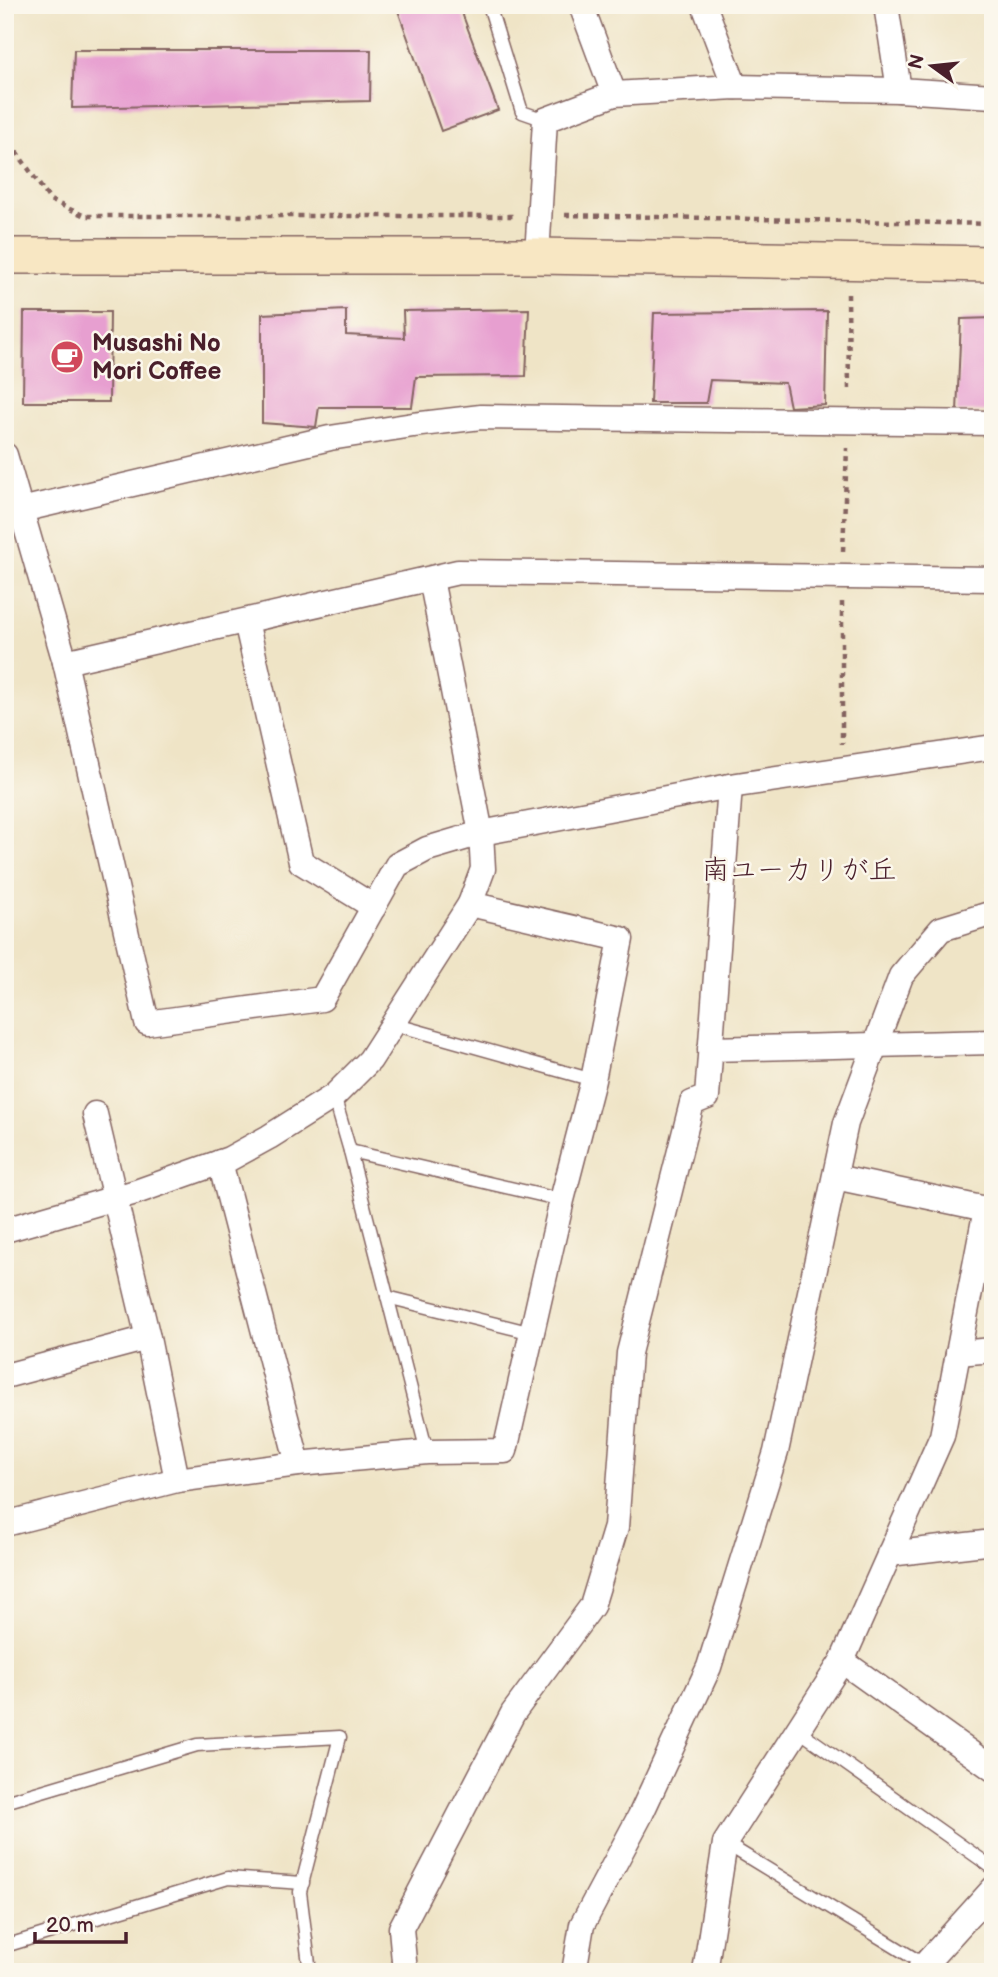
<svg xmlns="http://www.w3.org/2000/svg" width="998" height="1977" font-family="'Balsamiq Sans','Klee One',sans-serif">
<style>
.building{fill:#e79fd0}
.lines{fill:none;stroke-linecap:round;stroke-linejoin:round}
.lane-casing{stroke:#846461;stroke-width:15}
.street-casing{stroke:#846461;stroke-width:27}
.secondary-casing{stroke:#846461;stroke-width:38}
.path{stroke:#846461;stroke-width:4.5;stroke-dasharray:5 5;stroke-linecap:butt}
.lane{stroke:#fff;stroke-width:12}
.street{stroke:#fff;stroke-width:24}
.secondary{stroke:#f8e7c3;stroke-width:35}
.labels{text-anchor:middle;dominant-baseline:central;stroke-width:5;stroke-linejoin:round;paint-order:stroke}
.poi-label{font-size:24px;font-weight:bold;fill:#4a1f2b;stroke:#fbf7ec;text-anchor:start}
.quarter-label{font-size:28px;fill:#4a1f2b;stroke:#fbf7ec}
</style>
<rect width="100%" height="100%" fill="#fbf7ec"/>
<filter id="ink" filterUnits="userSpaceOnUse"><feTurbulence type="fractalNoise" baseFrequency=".0143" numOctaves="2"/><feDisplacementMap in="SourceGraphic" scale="14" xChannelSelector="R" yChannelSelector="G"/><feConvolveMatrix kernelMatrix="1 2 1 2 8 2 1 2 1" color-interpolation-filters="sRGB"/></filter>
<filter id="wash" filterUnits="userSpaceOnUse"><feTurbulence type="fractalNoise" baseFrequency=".00686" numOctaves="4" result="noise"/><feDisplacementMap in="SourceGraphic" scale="28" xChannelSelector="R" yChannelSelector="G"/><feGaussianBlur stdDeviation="1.57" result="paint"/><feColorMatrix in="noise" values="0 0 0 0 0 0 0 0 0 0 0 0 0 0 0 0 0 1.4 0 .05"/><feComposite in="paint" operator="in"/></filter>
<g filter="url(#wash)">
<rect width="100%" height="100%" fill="#efe4c6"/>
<g id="blocks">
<g class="building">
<polygon points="396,5 459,5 498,110 441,131"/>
<polygon points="74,50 371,50 370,101 72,108"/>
<polygon points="529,309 526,376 416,377 412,407 319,407 316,427 262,423 262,314 346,310 346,335 404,338 403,311"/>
<polygon points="827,311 825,405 790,407 785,383 710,380 706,403 650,403 654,313"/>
<polygon points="24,312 110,312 109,402 23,402"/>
<polygon points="993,318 993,411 957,412 961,319"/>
</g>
</g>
</g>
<g filter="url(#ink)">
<use href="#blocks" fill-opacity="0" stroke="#846461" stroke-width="2"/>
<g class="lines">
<defs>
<g id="lane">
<polyline points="489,5 522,112 545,120"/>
<polyline points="393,1024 593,1080"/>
<polyline points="334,1096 350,1151 427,1452"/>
<polyline points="350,1151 562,1200"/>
<polyline points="387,1297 532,1333"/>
<polyline points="798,1730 993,1868"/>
<polyline points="5,1802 197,1745 340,1737 300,1892 310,1972"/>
<polyline points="725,1843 925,1965"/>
<polyline points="5,1946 228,1878 303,1883"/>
</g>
<g id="street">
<polyline points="581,5 614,94"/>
<polyline points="704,5 735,87"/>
<polyline points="886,5 899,90"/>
<polyline points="537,256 545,120 614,94 735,87 899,90 993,96"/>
<polyline points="5,455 65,662 147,1023 322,999 397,865 427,849 481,833 730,786 993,747"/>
<polyline points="6,505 21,510 330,438 413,425 481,417 993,423"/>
<polyline points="246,621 301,862 374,907"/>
<polyline points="65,662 458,572 993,579"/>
<polyline points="710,1049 993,1042"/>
<polyline points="95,1114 148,1338 177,1480"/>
<polyline points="220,1162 298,1464"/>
<polyline points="835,1177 986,1209 993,1209"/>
<polyline points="5,1230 136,1192 229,1159 269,1137 334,1096 370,1060 470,904 483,869 481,833 431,579"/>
<polyline points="958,1353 993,1350"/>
<polyline points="5,1376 148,1338"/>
<polyline points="5,1524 177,1480 298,1464 427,1452 505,1451 562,1200 593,1080 621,939 470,904"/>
<polyline points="889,1554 993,1542"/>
<polyline points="842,1661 993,1769"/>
<polyline points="405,1972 401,1928 513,1713 592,1606 616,1527 629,1353 692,1103 707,1097 730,786"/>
<polyline points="574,1972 582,1925 640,1816 709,1667 776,1452 846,1123 901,976 941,929 993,913"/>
<polyline points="705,1972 725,1843 842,1661 942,1436 986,1209"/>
<polyline points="918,1972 993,1889"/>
</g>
<polyline id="secondary" points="5,256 537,256 993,264"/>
</defs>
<use href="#lane" class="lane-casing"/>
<use href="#street" class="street-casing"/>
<use href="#secondary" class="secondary-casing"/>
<g class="path">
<polyline points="5,135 50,200 85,216 513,216"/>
<polyline points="565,215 993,224"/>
<polyline points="848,294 849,394"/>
<polyline points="843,551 847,448"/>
<polyline points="842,602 842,744"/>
</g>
<use href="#lane" class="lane"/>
<use href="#street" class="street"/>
<use href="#secondary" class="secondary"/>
</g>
</g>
<defs>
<symbol id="cafe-disc" viewBox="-11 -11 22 22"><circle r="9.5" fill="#d1495b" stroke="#fbf7ec"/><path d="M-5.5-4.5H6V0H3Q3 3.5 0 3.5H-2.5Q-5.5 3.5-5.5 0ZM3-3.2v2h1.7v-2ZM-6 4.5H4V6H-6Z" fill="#fff"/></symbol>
</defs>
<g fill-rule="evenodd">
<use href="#cafe-disc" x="48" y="338" width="38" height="38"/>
</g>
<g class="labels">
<g class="poi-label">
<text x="92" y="343">Musashi No<tspan x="92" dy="28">Mori Coffee</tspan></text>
</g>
<g class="quarter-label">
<text x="799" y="870">南ユーカリが丘</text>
</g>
</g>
<rect width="998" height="1977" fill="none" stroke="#fbf7ec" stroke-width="28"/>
<g transform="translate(932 66) rotate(285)" stroke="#fbf7ec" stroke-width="5" paint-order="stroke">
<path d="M0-5L12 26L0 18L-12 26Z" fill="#4a1f2b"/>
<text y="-10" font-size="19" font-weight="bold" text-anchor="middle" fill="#4a1f2b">N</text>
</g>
<path d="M35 1932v10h91v-10" fill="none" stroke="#4a1f2b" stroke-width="3.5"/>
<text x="46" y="1932" font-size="21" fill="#4a1f2b" stroke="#fbf7ec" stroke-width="5" paint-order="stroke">20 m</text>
</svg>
